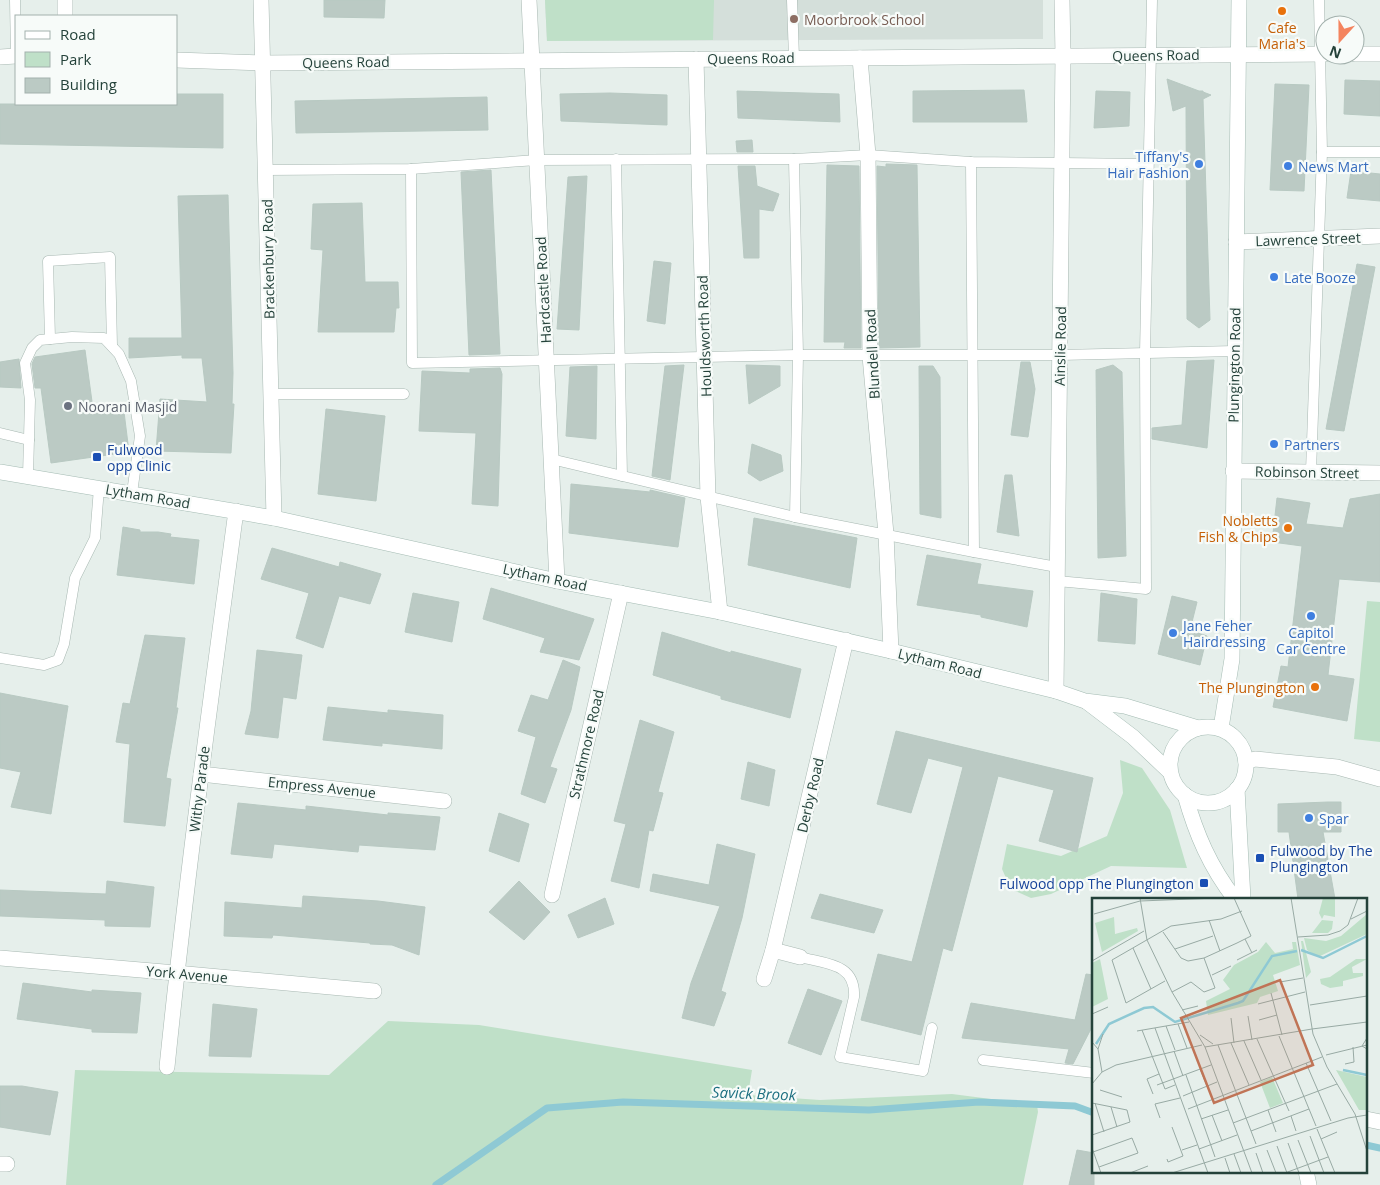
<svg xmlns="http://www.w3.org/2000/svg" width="1380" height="1185" font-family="'Open Sans',sans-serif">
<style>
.built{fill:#d4dfda}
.green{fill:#bfe0c8}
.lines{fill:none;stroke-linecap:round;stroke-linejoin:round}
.stream{stroke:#8ec9d4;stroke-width:7}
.building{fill:#bbcac4;stroke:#b8c9c2}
.lane-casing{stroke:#a8b8b2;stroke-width:11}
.street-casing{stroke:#a8b8b2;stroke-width:16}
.secondary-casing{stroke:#a4bbb3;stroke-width:16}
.lane{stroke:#fff;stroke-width:10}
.street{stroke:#fff;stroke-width:15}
.secondary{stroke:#fff;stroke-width:15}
.food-dot{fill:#e8710a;stroke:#f7fbf9;stroke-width:2}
.education-dot{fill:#8d6e63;stroke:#f7fbf9;stroke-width:2}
.shop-dot{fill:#3f7fe0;stroke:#f7fbf9;stroke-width:2}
.worship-dot{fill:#6b7280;stroke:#f7fbf9;stroke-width:2}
.transit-dot{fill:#1a4fb4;stroke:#f7fbf9;stroke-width:2}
.labels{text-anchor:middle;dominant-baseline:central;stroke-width:4.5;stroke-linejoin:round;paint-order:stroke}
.education-label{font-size:14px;fill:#785e54;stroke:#f7fbf9;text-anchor:start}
.food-label{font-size:14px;fill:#c56008;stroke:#f7fbf9;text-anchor:end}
.street-label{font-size:14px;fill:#24423a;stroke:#f7fbf9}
.shop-label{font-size:14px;fill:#366cbe;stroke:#f7fbf9;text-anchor:start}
.worship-label{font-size:14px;fill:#5b616d;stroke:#f7fbf9;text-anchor:start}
.transit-label{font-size:14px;fill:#164399;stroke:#f7fbf9;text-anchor:start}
.water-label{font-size:15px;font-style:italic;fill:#1c6f80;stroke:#f7fbf9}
.inset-river{fill:none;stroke:#8ec9d4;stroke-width:2.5}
.inset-road{fill:none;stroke:#98aaa4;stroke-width:1}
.view{fill:#c07456;fill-opacity:0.15;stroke:#c07456;stroke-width:2.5}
.inset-edge{fill:none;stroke:#24423a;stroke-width:2.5}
</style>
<rect width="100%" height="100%" fill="#e6efeb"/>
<polygon class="built" points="545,0 1043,0 1043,39 547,41"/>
<g class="green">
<polygon points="545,0 714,0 713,40 547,41"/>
<polygon points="1367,601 1380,602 1380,742 1354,739"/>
<polygon points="1120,760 1142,768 1170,810 1187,868 1111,866 1051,894 1031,898 1011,889 1002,869 1007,844 1061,856 1107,836 1123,793"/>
<polygon points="388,1021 479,1025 752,1070 748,1095 820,1100 952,1094 1037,1105 1038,1112 1023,1185 66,1185 75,1070 329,1075"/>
</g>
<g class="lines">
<g class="stream">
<polyline points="1366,1145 1380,1148"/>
<polyline points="436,1185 547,1108 623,1102 869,1110 979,1102 1075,1106 1094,1113"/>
</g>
</g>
<g class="building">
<polygon points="324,0 385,0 384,18 324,17"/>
<polygon points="1167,79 1199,91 1203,91 1203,92 1211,95 1203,99 1210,320 1199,328 1187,319 1186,106 1173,111"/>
<polygon points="1345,80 1380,81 1380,116 1344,114"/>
<polygon points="1275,84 1309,85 1304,191 1270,190"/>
<polygon points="1024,90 1027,122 913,122 913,91"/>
<polygon points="737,91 839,94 840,122 738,118"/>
<polygon points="1096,91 1130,92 1129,126 1094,128"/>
<polygon points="610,93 667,95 667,125 561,121 560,94"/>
<polygon points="176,94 223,94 223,148 0,144 0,104 176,104"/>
<polygon points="487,97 488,130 296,133 295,101"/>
<polygon points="752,140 753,152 737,152 736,141"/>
<polygon points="886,164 917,165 920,347 879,348 877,166 886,167"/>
<polygon points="827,165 859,166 861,348 844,348 845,342 824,342"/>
<polygon points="738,166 755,166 757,186 779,194 773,211 759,209 759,258 744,258"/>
<polygon points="491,170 500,354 469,355 461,172"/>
<polygon points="1351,171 1380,174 1380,201 1347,198"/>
<polygon points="587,176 579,330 557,329 568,177"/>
<polygon points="228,195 233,373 232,404 234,404 231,453 156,451 160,399 207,402 202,358 182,358 182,355 129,358 129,338 182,338 178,196"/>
<polygon points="362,203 365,282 398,282 399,308 396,308 394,332 318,332 323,250 311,249 313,204"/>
<polygon points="654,261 671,263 665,324 647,321"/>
<polygon points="1357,264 1375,267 1344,431 1326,429"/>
<polygon points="85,350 93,409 123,404 129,452 51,463 41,388 35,388 32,364 35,357"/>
<polygon points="19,359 21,388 0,387 0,362"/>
<polygon points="1214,360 1207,448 1152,439 1152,428 1182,425 1187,361"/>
<polygon points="1021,362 1030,362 1035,389 1028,437 1011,435"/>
<polygon points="684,365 670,480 652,476 665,366"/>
<polygon points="746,365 780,366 780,386 749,404"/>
<polygon points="1113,365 1122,372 1126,556 1098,558 1096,370"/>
<polygon points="597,366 596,439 566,436 570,367"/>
<polygon points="919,366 933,366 940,377 941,518 920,514"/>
<polygon points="500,368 502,374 498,506 472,504 476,433 419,431 422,371 470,373 470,369"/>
<polygon points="326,409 385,416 376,501 318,494"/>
<polygon points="752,444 781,455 783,471 760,481 748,473"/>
<polygon points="1005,475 1012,475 1019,536 997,532"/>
<polygon points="571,484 650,492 650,490 685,498 678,547 569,533"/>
<polygon points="1380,494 1380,582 1339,579 1328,675 1354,679 1347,721 1273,707 1281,666 1288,667 1302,546 1272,542 1277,498 1310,503 1306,524 1343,528 1350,499"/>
<polygon points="754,518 857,538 850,588 748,565"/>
<polygon points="123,527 140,530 140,532 158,532 171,534 170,537 199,540 194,584 117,575"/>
<polygon points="272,548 339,567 340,562 381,574 370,604 339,596 323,648 296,638 309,593 261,579"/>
<polygon points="927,555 981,564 977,584 1033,591 1027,627 981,617 981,615 917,605"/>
<polygon points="491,588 594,619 579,660 540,652 545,638 483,619"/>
<polygon points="413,593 459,602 452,642 405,632"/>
<polygon points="1101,593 1137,599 1135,644 1098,641"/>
<polygon points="1172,596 1197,602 1190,630 1207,636 1200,665 1158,654"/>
<polygon points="662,632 731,653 731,651 801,669 790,718 721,699 721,696 653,675"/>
<polygon points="145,635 185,638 176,708 178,708 166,778 171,779 165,826 124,822 130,744 116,742 123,703 130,704"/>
<polygon points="257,650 302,655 296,699 283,697 278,738 245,734 251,711"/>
<polygon points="563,660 580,667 571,710 550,767 557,769 545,803 521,794 536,737 518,731 531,695 548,700"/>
<polygon points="0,693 68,706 51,814 11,807 21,772 0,768"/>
<polygon points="328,707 388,713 388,710 443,715 442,749 382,743 382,746 323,740"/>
<polygon points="640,720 674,732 658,792 663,793 653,831 649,830 639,888 611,881 626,824 614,821"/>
<polygon points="896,731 1093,778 1077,852 1039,841 1054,790 998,776 952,951 943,948 921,1035 861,1020 878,954 912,962 963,767 928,758 911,813 877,804"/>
<polygon points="748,762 775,770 769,806 741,799"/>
<polygon points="1328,802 1341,802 1341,832 1323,832 1335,899 1298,899 1289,832 1278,832 1278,804"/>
<polygon points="238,803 306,810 306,806 388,815 388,813 440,817 435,850 359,845 358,852 274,844 272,858 231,854"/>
<polygon points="499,813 529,824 519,862 489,851"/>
<polygon points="717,844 755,854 742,918 721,991 726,993 714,1026 682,1018 691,983 720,906 650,891 653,874 709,885"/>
<polygon points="107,881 154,887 150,927 105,926 105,920 0,916 0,890 106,894"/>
<polygon points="519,881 550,912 524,940 489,912"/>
<polygon points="820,894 883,910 874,933 811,918"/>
<polygon points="303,896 378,901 425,907 419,955 392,945 370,944 370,943 273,935 272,938 224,936 225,902 302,908"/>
<polygon points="605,898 614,924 578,938 568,915"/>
<polygon points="1086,974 1094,975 1094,1023 1073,1064 1065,1063 1069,1049 962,1038 971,1003 1075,1020"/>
<polygon points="23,983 92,992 92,990 141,993 137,1033 92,1032 92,1029 17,1019"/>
<polygon points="808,989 842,1001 821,1055 788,1043"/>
<polygon points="213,1004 257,1009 251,1057 209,1056"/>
<polygon points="0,1086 22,1086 58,1092 50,1135 0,1127"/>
<polygon points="1077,1150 1094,1153 1094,1185 1069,1185"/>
</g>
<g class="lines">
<defs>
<g id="lane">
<polyline points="15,0 16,56"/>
<polyline points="792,0 794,58"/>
<polyline points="1322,152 1380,152"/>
<polyline points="616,159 622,476"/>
<polyline points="794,159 798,355 795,517"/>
<polyline points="971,162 974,552"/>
<polyline points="411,169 412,363 798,355 1060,355 1235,351"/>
<polyline points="265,170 411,169 537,160 794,159 868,155 971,162 1148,164"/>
<polyline points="50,339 48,261 110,257 112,346"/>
<polyline points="271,394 404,394"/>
<polyline points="0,433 29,440"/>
<polyline points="551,459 795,517 974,552 1057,567"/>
<polyline points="1311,472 1322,152 1319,0"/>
<polyline points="28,476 30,400 25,363 32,348 40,340 72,337 104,338 119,354 131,381 140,436 132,493"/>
<polyline points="1057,581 1146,589 1145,354 1152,0"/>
<polyline points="0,658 44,665 58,660 64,644 75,578 95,538 99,488"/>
<path d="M800 957C826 964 856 963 854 997L840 1057 923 1071 932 1028"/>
<polyline points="983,1060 1094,1073"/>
</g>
<g id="street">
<polyline points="65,0 65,16"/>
<polyline points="261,0 274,518"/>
<polyline points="529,0 557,581"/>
<polyline points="1355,54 1380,54"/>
<polyline points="0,57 16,56"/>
<polyline points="860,58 868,155 870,356 886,534 891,651"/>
<polyline points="696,59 708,497 720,612"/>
<polyline points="176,60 263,63 1325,54"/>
<polyline points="1236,242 1380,236"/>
<polyline points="1233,471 1380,473"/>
<polyline points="1056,691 1063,56 1062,0"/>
<polyline points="1246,762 1255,759 1337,767 1380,779"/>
<polyline points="201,774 444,801"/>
<polyline points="552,895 621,593"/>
<polyline points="773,950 846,640"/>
<polyline points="0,958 176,973 374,991"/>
<polyline points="764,979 773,950 800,957"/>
<path d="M167 1067C186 881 211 696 236 511"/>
<polyline points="1366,1119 1380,1122"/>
<polyline points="0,1164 7,1164"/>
</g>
<g id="secondary">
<polyline points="0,472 274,518 557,581 720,612 891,651 1056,691 1085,701 1125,706 1198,728"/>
<polyline points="1087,702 1133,737 1170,772"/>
<circle cx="1208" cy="765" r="38"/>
<polyline points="1221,728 1232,659 1239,0"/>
<polyline points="1237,789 1243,899"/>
<path d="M1185 795C1196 834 1210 867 1235 899"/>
<polyline points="1306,1171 1309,1185"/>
</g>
</defs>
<use href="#lane" class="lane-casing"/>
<use href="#street" class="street-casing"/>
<use href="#secondary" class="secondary-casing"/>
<use href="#lane" class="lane"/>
<use href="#street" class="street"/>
<use href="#secondary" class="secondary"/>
</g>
<g class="food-dot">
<circle cx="1282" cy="11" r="5"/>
<circle cx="1288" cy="528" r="5"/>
<circle cx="1315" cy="687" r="5"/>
</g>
<circle class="education-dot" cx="794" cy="19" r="5"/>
<g class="shop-dot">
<circle cx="1199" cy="164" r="5"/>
<circle cx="1288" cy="166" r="5"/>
<circle cx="1274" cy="277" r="5"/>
<circle cx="1274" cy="444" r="5"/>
<circle cx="1311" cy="616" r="5"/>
<circle cx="1173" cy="633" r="5"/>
<circle cx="1309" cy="818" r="5"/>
</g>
<circle class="worship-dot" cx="68" cy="406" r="5"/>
<g class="transit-dot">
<rect x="92" y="452" width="10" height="10" rx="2.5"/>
<rect x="1255" y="853" width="10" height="10" rx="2.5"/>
<rect x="1199" y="878" width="10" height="10" rx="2.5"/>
</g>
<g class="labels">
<g class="education-label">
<text x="804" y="19">Moorbrook School</text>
</g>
<g class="food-label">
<text x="1282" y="27" text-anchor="middle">Cafe<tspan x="1282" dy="16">Maria's</tspan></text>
<text x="1278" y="520">Nobletts<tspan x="1278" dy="16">Fish &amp; Chips</tspan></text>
<text x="1305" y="687">The Plungington</text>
</g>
<g class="street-label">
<text transform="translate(1156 55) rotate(-1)">Queens Road</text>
<text transform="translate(751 58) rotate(-1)">Queens Road</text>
<text transform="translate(346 62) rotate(-1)">Queens Road</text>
<text transform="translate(1308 239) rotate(-2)">Lawrence Street</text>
<text transform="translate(268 259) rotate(-91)">Brackenbury Road</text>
<text transform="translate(543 290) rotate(-93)">Hardcastle Road</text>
<text transform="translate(704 336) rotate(-92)">Houldsworth Road</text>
<text transform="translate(1060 346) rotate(-89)">Ainslie Road</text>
<text transform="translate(872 354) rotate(-93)">Blundell Road</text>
<text transform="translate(1234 365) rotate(-89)">Plungington Road</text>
<text transform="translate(1307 472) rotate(1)">Robinson Street</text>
<text transform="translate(148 496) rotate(10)">Lytham Road</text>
<text transform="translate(545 577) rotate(12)">Lytham Road</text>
<text transform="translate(940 663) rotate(14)">Lytham Road</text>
<text transform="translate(586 744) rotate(-77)">Strathmore Road</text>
<text transform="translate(322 787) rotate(6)">Empress Avenue</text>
<text transform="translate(199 789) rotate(-83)">Withy Parade</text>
<text transform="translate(810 795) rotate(-77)">Derby Road</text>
<text transform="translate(187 974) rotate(5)">York Avenue</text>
</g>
<g class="shop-label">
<text x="1189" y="156" text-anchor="end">Tiffany's<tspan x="1189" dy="16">Hair Fashion</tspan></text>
<text x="1298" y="166">News Mart</text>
<text x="1284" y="277">Late Booze</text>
<text x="1284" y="444">Partners</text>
<text x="1183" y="625">Jane Feher<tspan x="1183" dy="16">Hairdressing</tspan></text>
<text x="1311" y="632" text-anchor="middle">Capitol<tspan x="1311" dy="16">Car Centre</tspan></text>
<text x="1319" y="818">Spar</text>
</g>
<g class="worship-label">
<text x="78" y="406">Noorani Masjid</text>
</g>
<g class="transit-label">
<text x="107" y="449">Fulwood<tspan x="107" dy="16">opp Clinic</tspan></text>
<text x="1270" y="850">Fulwood by The<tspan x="1270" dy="16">Plungington</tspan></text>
<text x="1194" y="883" text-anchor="end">Fulwood opp The Plungington</text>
</g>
<g class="water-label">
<text transform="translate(754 1093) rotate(2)">Savick Brook</text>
</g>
</g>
<g transform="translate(1092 898)">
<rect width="275" height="275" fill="#e6efeb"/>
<path d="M231 0H243V19L232 17 230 21 227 15ZM275 16V36L226 59 215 52 212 40 234 43 249 38ZM22 19 23 36 45 30 46 33 10 54 3 25ZM230 22 241 23 240 31 236 35H220ZM209 43H211L219 74 214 80ZM174 44 183 55 201 51 200 44H204L208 67 181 77 186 93 168 99 165 105 116 117 114 103 138 91 131 82 142 67 166 54ZM8 61 16 101 0 109V65ZM264 61H275L260 69 261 75H271V78L251 83V88L238 90 229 86 228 81 238 79ZM244 172 275 179V212H267ZM180 179 191 205 178 210 168 184Z" fill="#bfe0c8"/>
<path class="inset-river" d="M209 52 231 60 275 38M4 146 17 126 52 110 61 109 83 124 146 105 151 103 180 58 205 53M251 172 275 177"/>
<path class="inset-road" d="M48 0 55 42 80 94 113 149 160 275M199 0 221 136 235 169 263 216 275 253M2 16 48 3 125 0M259 21 275 13M117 22 128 53M71 34 89 60 96 63 112 60 145 45 159 38 142 0M206 39 236 37 248 33 256 27 266 0M153 41 160 55M41 50 59 91M83 51 121 38M145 62 165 52M0 63 52 33M120 77 139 68M73 83 34 105 20 62 79 28 129 21 150 13M188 84 211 80M80 94 99 84 112 94 123 90 112 60M179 95 190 137M166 106 213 94M218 107 275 98M90 112 106 108M0 116 16 109M156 118 160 142M139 120 142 145M167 122 185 117M86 126 95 150M74 128 83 152M63 130 116 275M220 131 275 124M50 132 73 191 83 187M45 133 97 124M108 137 121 146M187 138 224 228M275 140 270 148 275 151M165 141 197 213M152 143 169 182M0 144 6 151 10 174M139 145 157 187M126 147 164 246M113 149 220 131M6 151 11 136M82 153 91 178M234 157 275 147M214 165 239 223M253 166 262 164 261 149M108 171 115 188M94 177 123 259M0 186 10 174 24 167 110 147M65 187 119 167M8 192 30 199M61 196 55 181 67 176M91 198 125 184M0 205 35 212 38 224 0 237M3 205 12 234M19 209 25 229M96 211 230 159M176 212 184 234M120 217 130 243M199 218 204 233M68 220 63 206 88 200M109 221 136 212M141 225 245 186M225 231 243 275M159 233 217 211M218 238 232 275M229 241 245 234M206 242 219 275M196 245 207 275M185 248 195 275M0 250 9 275M107 251 145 237M90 252 105 247M175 252 184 275M1 254 40 240 46 255 7 269M164 255 171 275M142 256 149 275M133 260 138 275M75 261 76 264 91 258 80 229M38 275 56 268M80 275 256 220 275 217M193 275 236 259"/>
<path class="view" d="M188 82 221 167 122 205 89 120Z"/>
<rect width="275" height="275" class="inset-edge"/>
</g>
<rect x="15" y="15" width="162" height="90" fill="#f7fbf9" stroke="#a3b1ad"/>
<rect x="25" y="31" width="25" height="8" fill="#ffffff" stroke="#a3b1ad"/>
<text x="60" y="40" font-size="15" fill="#24423a">Road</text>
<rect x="25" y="52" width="25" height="15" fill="#bfe0c8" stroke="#a3b1ad"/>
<text x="60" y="65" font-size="15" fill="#24423a">Park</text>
<rect x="25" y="78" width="25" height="15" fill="#bbcac4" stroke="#a3b1ad"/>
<text x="60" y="90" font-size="15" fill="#24423a">Building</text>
<g transform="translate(1340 40) rotate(201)"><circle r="24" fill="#f7fbf9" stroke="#a3b1ad"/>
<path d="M0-4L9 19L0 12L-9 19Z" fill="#f4845f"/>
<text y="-8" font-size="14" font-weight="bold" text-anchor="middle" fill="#24423a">N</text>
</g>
</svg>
